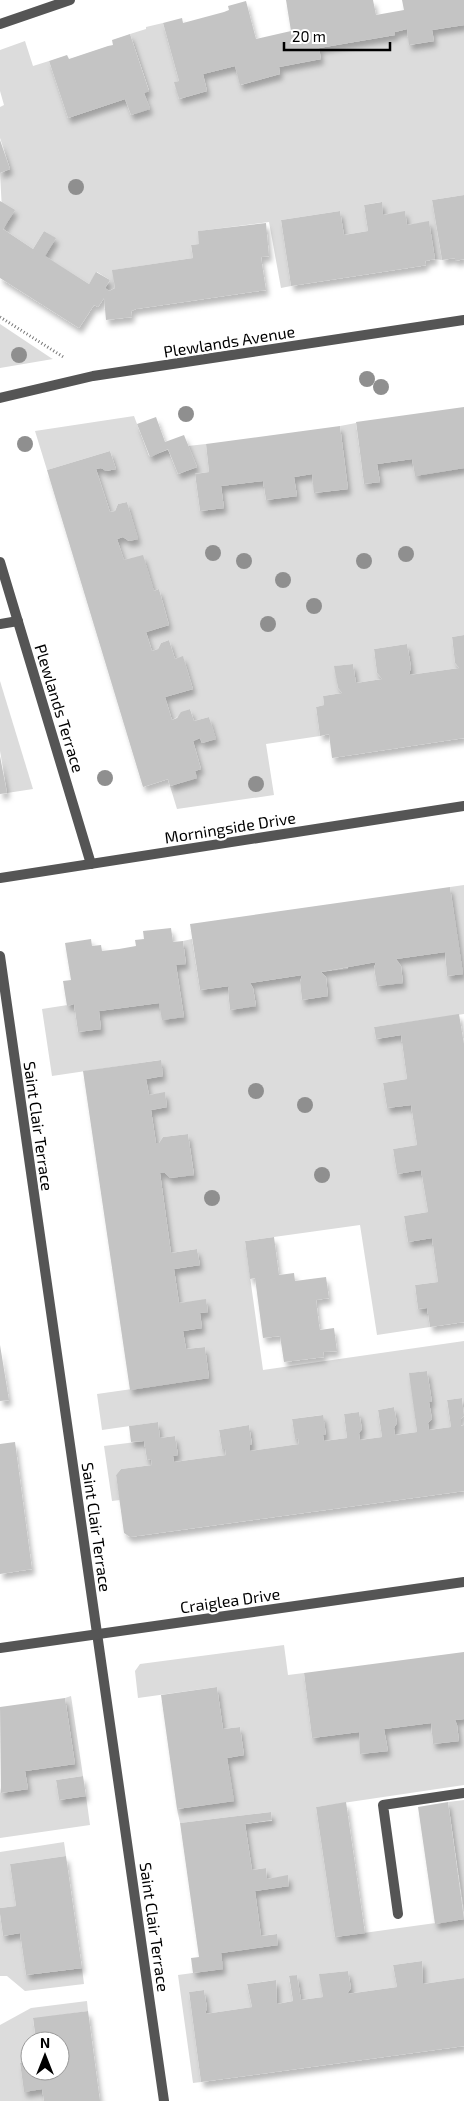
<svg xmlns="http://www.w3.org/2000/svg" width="464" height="2101" font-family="'Exo 2',sans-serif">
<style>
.green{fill:#dcdcdc}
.building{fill:#c4c4c4;filter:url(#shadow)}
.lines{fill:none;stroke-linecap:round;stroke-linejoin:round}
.path{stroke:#777;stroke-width:3;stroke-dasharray:1 2.5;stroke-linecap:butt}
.service{stroke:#555;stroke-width:10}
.minor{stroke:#555;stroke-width:10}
.tertiary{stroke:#555;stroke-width:10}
.tree{fill:#8f8f8f}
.labels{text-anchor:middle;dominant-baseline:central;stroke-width:4.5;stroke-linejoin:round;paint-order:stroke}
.street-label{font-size:16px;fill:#000;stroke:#fff}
</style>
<defs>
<filter id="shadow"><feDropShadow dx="3" dy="5.5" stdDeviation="2.5" flood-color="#0004"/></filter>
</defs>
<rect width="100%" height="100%" fill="#fff"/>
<g class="green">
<polygon points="163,23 179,81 175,82 179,99 207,91 203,74 235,66 241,85 280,74 279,67 321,59 319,48 395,35 395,32 407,29 410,45 434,41 432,30 464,25 464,195 432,200 442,260 435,259 429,222 407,225 405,212 383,215 381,202 364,205 368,231 344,235 340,211 281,220 291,286 281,288 269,222 199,231 199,244 191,245 193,258 113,270 115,288 109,291 105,288 110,280 97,272 89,284 44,256 55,238 44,231 33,249 3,229 0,173 10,169 0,138 0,107 4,105 0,91 0,50 25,41 33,66 49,61 68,118 125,99 131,115 149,108 144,93 149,90 130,34 146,29 146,27"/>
<polygon points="0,324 51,358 53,359 0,368"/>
<path d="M134 416 149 456 168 450 178 474 197 467 188 446 206 444 209 472 195 474 200 511 224 508 221 486 263 481 266 500 297 496 294 477 312 474 315 493 348 489 340 426 356 423 364 484 380 482 377 464 412 459 415 475 463 468 462 458H464V635L452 637 455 663 459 668 409 675 411 667 407 644 374 649 377 673 382 679 356 683 353 664 335 666 338 688 342 693 323 696 324 705 316 707 320 736 266 744 274 795 177 809 170 786 196 778 195 771 201 769 193 741 200 738 202 743 215 739 209 717 194 721 190 709C180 712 180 717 172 720L165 697 193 689 183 657 175 659 169 640 161 643 158 649 152 651 146 632 169 625 159 589 154 591 124 561 117 539 123 537 129 541 137 539 127 502 118 504 115 511 110 512 96 469 101 468 107 471 116 469 110 451 47 470 35 431Z"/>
<polygon points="0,681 33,789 7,793 0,751"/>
<polygon points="464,885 464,1014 374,1027 376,1039 401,1035 407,1079 383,1083 387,1108 411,1105 417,1145 393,1149 397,1174 421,1170 428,1212 404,1216 408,1242 432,1238 438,1282 415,1285 418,1309 427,1308 430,1327 377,1335 360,1225 245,1241 263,1370 464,1341 464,1412 462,1398 447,1400 451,1427 429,1430 428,1423 432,1419 429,1402 432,1402 427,1371 410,1373 417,1432 395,1435 394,1428 397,1423 394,1407 378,1410 382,1437 360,1440 359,1433 362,1429 359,1412 344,1414 347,1438 324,1441 323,1435 326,1434 322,1415 292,1419 295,1438 298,1438 299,1444 250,1451 250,1445 252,1444 249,1425 219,1430 222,1449 225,1449 226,1455 174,1462 173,1456 178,1455 175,1436 160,1438 158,1422 102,1430 97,1394 209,1378 205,1347 186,1349 183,1331 202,1328 200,1313 208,1312 206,1300 179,1303 174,1269 200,1265 197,1249 171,1253 160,1173 165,1173 171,1178 194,1174 188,1134 163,1137 159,1143 156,1143 151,1110 167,1107 165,1093 149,1095 146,1079 163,1076 160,1060 52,1076 42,1009 74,1004 78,1032 101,1029 99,1011 159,1003 184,1017 176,965 186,963 183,941 192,939 200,990 229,986 228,991 230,1010 256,1005 253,988 250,983 302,975 300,982 302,1000 328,996 326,977 321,972 348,969 348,967 376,962 374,968 377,986 403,982 401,966 396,959 445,952 447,976 462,974 450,887"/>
<polygon points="144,1441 147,1460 151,1459 152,1465 121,1469 116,1475 120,1500 112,1501 104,1446"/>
<polygon points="284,1645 288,1675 304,1673 312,1738 359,1732 361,1754 388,1751 384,1729 431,1723 433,1744 459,1741 457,1725 455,1720 464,1719 464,1785 316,1807 335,1937 464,1919 464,1978 423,1984 422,1961 393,1965 397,1987 347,1994 351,1988 348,1971 320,1974 323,1997 301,2000 297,1975 289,1977 293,2001 277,2004 276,1980 247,1984 252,2007 205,2014 207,2008 204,1990 189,1992 201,2082 193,2083 178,1975 222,1969 221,1953 278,1945 276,1934 261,1936 255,1891 289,1886 288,1876 267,1879 266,1868 252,1870 245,1824 272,1821 271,1812 180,1823 177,1809 233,1801 227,1758 244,1755 240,1727 223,1729 217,1687 138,1698 135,1671 140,1664"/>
<polygon points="71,1696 83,1776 56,1780 59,1800 86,1796 90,1825 0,1838 0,1787 1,1793 28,1789 25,1771 75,1764 65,1698"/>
<polygon points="464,1800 464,1910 448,1802"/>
<polygon points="64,1842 66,1856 10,1864 16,1906 0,1908 0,1852"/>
<polygon points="0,1914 3,1936 20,1933 26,1975 82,1968 84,1984 25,1991 7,1976 0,1976"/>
<polygon points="87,2001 88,2011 33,2019 36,2041 30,2041 30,2061 20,2063 24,2091 42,2089 44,2101 0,2101 0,2025 31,2008"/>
</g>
<g class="building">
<polygon points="286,0 373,0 376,15 404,10 402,0 464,0 464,25 432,30 434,41 409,45 407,29 395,32 395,35 319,48 321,59 279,67 280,74 240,85 235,66 203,74 207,91 179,99 174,82 179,81 163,23 182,18 183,23 224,12 229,10 228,6 246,1 256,39 291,31"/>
<polygon points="130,34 149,91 144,93 150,109 131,115 125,99 68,118 49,61 67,55 69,59 108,46 113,45 112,40"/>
<polygon points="0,140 10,169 0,173"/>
<polygon points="464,195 464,259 455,261 455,258 442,260 432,200"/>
<polygon points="0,201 15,210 3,229 33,249 44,231 56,238 45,256 89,284 96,272 110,280 105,288 109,291 115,288 112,270 193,258 191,245 199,244 198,231 266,223 269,256 261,257 266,290 136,309 131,311 132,317 106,320 104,298 98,307 94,305 79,328 0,278"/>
<polygon points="382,202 383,215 405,211 407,225 429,221 435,259 425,261 426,265 421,266 291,286 281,220 340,211 344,235 368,231 364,205"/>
<polygon points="464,407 464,468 415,476 412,459 377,464 380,482 364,484 356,422"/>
<polygon points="156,417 165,442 184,435 197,467 178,474 168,449 150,457 137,424"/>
<polygon points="340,426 348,489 314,493 312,474 294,477 297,496 266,500 263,481 221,486 224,508 200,511 195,474 209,472 206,444"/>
<polygon points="110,451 116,469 106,471 101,468 96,469 110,512 115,511 118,504 127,502 138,539 129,541 123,537 117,539 124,560 143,555 154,591 159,589 169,625 146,632 152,651 158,649 161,643 169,640 175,659 183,656 193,689 165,697 172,720 177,718 181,712 190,709 194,721 209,717 216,739 202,743 200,738 193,741 201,769 195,771 197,778 170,786 168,779 143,787 47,470"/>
<polygon points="464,635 464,738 332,758 329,734 320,736 316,707 324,705 323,696 342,693 338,688 334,666 353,664 356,683 382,679 377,673 374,649 407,644 411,667 409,675 459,668 455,663 452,637"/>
<polygon points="0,756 7,793 0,794"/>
<polygon points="450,887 463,974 447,976 445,952 396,959 401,966 403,983 377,986 374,968 376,962 321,972 326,977 328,996 302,1000 300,982 302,975 250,983 253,988 256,1006 230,1010 228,991 229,986 200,990 190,924"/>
<polygon points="171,928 173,942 183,941 186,964 176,965 184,1017 162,1020 159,1003 99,1011 101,1029 78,1032 74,1004 67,1006 63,981 71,980 65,943 91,939 92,946 101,945 102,951 119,949 136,946 135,940 144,939 143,931"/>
<polygon points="459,1014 464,1044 464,1322 430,1327 427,1308 418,1309 415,1285 438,1282 432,1238 408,1242 404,1216 428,1212 421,1170 397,1174 393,1149 417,1145 411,1105 387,1108 383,1083 407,1079 401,1035 376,1039 374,1027"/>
<polygon points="161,1060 163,1076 146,1079 149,1095 165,1092 167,1107 151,1110 156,1143 159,1143 163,1137 188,1134 194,1175 170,1178 165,1173 160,1173 171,1253 197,1249 200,1265 174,1269 179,1303 206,1299 208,1312 200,1313 202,1328 183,1331 186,1349 205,1347 209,1378 130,1390 83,1071"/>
<polygon points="274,1237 279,1275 294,1273 295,1281 326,1277 329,1298 316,1300 319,1324 320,1330 334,1328 337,1351 323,1352 324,1357 284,1362 280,1336 263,1338 255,1278 250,1279 245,1241"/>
<polygon points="0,1345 9,1400 0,1401"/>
<polygon points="427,1371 432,1402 429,1402 432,1419 428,1423 429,1430 451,1427 447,1400 462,1398 464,1416 461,1419 461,1426 464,1425 464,1491 130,1537 124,1533 116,1475 121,1469 152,1465 151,1459 147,1460 144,1441 131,1442 129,1426 158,1422 160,1438 175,1436 178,1455 173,1456 174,1462 226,1455 225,1449 222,1449 219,1430 249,1425 252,1445 250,1445 250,1451 299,1444 298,1438 295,1439 292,1419 323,1415 326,1435 323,1435 324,1441 347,1438 344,1414 359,1412 362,1429 359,1433 360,1440 382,1437 378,1410 394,1407 397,1423 394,1428 395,1435 417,1432 409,1373"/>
<polygon points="15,1442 32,1569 0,1574 0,1444"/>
<polygon points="464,1652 464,1719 455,1720 457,1725 459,1741 433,1744 431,1723 384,1729 388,1751 360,1754 359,1732 312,1738 304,1673"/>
<polygon points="217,1687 223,1729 240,1727 244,1755 227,1758 234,1801 177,1809 161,1695"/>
<polygon points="65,1698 75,1764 25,1771 28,1789 1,1793 0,1707"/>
<polygon points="83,1776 86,1796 59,1800 56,1780"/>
<polygon points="346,1802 365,1933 335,1937 316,1807"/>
<polygon points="448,1802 464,1919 435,1924 418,1807"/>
<polygon points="271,1812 272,1820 245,1824 252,1870 266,1868 267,1879 288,1875 289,1886 255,1891 261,1936 277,1934 278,1945 221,1953 223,1969 193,1973 191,1958 199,1957 180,1823"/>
<polygon points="66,1856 82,1968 26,1975 20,1933 3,1936 0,1914 0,1908 16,1906 10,1864"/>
<polygon points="422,1961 423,1984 464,1978 464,2046 201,2082 189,1992 204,1990 207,2008 205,2014 252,2007 247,1984 262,1982 276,1980 277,2004 293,2001 289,1976 297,1975 301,2000 323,1997 319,1974 348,1971 351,1988 347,1994 397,1987 393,1965"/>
<polygon points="88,2011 100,2101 44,2101 42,2089 24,2092 20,2063 30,2061 30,2071 60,2071 60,2041 36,2041 33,2018"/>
</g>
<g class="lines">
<polyline class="path" points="0,317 65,358"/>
<polyline class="service" points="398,1914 383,1805 464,1793"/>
<g class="minor">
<polyline points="0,24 70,0"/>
<polyline points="0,398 93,376 464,320"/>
<polyline points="0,562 91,864"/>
<polyline points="0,624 18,621"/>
<polyline points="0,956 164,2101"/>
<polyline points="0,1648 464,1582"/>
</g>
<polyline class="tertiary" points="0,878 464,806"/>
</g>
<g class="tree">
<circle cx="76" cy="187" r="8"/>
<circle cx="19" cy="355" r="8"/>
<circle cx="367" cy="379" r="8"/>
<circle cx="381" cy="387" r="8"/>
<circle cx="186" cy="414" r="8"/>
<circle cx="25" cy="444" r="8"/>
<circle cx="213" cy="553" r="8"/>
<circle cx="406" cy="554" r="8"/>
<circle cx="244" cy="561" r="8"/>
<circle cx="364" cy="561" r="8"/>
<circle cx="283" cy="580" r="8"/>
<circle cx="314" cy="606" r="8"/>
<circle cx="268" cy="624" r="8"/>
<circle cx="105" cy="778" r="8"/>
<circle cx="256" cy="784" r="8"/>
<circle cx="256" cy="1091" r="8"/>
<circle cx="305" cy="1105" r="8"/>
<circle cx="322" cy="1175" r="8"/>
<circle cx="212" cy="1198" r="8"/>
</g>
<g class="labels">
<g class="street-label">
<text transform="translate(229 341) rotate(-9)">Plewlands Avenue</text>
<text transform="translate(60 708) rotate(73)">Plewlands Terrace</text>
<text transform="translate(230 827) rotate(-9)">Morningside Drive</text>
<text transform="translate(39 1126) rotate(82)">Saint Clair Terrace</text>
<text transform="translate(97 1527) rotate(82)">Saint Clair Terrace</text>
<text transform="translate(230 1600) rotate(-8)">Craiglea Drive</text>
<text transform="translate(155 1927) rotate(82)">Saint Clair Terrace</text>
</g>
</g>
<g transform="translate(45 2056)"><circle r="24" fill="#ffffff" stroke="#999999"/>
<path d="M0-4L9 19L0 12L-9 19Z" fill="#000000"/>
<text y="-8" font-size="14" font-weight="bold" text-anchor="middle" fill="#000000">N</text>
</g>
<path d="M284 42v8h106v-8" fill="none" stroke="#000000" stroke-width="2.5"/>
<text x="292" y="42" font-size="15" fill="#000000" stroke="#ffffff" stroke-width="4" paint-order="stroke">20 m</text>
</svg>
